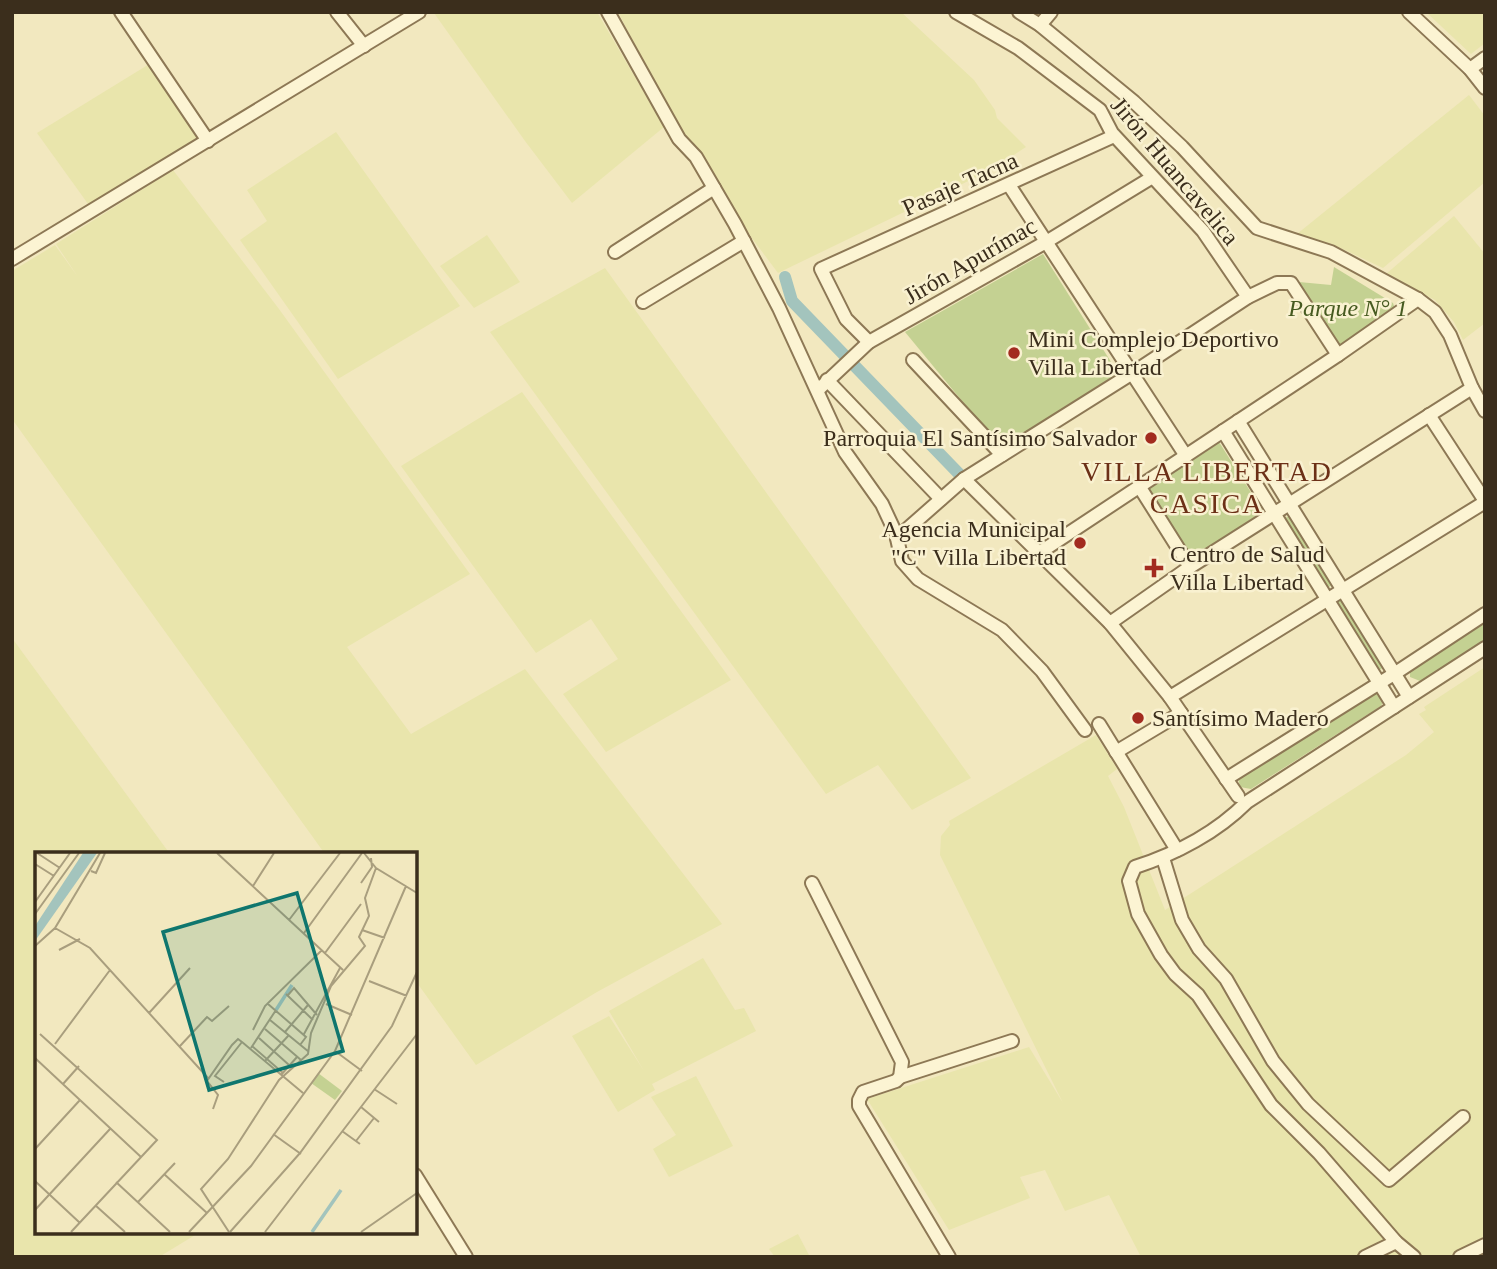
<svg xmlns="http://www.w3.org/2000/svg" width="1497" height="1269" font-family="'Times New Roman',serif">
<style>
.farmland{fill:#e9e5ac}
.green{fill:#c4d192}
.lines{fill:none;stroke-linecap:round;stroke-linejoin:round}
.canal{stroke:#a3c4bd;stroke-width:12}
.minor-casing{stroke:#8d7855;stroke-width:16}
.minor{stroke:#fcf4d3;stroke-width:12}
.poi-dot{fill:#a22b1f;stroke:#f9f1d0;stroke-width:2.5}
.labels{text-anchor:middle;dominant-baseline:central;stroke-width:5;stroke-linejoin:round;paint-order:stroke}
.street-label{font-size:24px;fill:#3b2e1c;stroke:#f9f1d0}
.park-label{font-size:24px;font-style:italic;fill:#465a20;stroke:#f9f1d0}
.poi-label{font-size:24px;fill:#3b2e1c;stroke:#f9f1d0;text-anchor:start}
.quarter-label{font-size:28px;letter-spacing:2px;fill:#6c3017;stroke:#f9f1d0}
.inset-river{fill:none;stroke:#a3c4bd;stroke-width:3.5}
.inset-road{fill:none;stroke:#a99e7e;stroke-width:2}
.view{fill:#0f766e;fill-opacity:0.15;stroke:#0f766e;stroke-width:3.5}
.inset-edge{fill:none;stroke:#3b2e1c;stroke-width:3.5}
</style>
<rect width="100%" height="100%" fill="#f2e8bf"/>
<g class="farmland">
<polygon points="597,12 664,127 572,203 525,141 434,13"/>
<polygon points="618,12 901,12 974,80 995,110 997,118 1026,147 987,172 778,273 751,237 702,157 678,128"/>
<polygon points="1426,12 1485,12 1485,43 1471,54"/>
<polygon points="151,63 200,134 195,143 91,208 37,133"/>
<polygon points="1469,95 1485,116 1485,182 1383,268 1332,244 1297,234"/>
<polygon points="336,132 460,306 338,379 240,240 267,221 247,190"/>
<polygon points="173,170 279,309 470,574 347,647 411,734 525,669 722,924 597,992 476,1065 415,980 415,854 325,854 12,419 12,271 55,245 78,277 56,244"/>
<polygon points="1454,216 1485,254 1485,323 1463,340 1454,322 1435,300 1386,274"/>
<polygon points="487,235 520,282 474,308 440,266"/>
<polygon points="605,268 664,350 971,778 912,810 878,765 826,794 490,332"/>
<polygon points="522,392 731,680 606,752 563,694 618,659 591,619 536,653 401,466"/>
<polygon points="12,638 170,854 37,854 37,1232 200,1232 159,1257 12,1257"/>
<polygon points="1485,667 1485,1257 1141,1257 1109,1195 1065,1211 1045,1170 1020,1177 1030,1198 949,1230 867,1099 1029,1047 1063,1103 940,855 941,836 950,825 949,821 1096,735 1117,769 1108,776 1124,807 1165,910 1406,755 1434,732 1419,714 1426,710 1424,707"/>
<polygon points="703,958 735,1010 744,1008 756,1031 652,1084 655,1090 618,1112 572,1036 609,1016 644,1071 609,1011"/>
<polygon points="696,1076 733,1146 669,1177 653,1149 676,1135 651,1097"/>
<polygon points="798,1234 810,1257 775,1257 769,1249"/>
</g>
<g class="green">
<polygon points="1043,254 1118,373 1006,447 1000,447 905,332"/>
<polygon points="1334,267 1393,303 1395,309 1344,345 1339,345 1299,282 1331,285"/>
<polygon points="1219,442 1264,513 1191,560 1146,489"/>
<polygon points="1290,515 1334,584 1327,588 1284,519"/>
<polygon points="1341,597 1384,667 1378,671 1335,602"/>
<polygon points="1485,620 1485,642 1430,677 1420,681 1410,677 1410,670"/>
<polygon points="1375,692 1383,702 1381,706 1251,789 1240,787 1238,778"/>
</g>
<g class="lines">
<polyline class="canal" points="785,277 792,301 964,479"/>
<defs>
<g id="minor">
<polyline points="121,12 208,141"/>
<polyline points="337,12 364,46"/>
<polyline points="608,12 679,139 696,157 735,224 779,308 845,452 882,504 896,534 902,561 918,579 1002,630 1042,671 1085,730"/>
<polyline points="956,12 1018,48 1100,110 1112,133 1203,231 1248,297"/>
<polyline points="1019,12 1040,25 1134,102 1182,147 1257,228 1331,252 1418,299 1435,312 1450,335 1472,388 1485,411"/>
<polyline points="1409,12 1470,69 1485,88"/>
<polyline points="1040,25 1051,12"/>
<polyline points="1470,69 1485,58"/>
<polyline points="1009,185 1186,456"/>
<polyline points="615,252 714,188"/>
<polyline points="12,259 419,12"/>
<polyline points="643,302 744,241"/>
<polyline points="869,342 846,319 821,269 1114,136"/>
<polyline points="913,360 1002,455"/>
<polyline points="827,380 941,499"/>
<polyline points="818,390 869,342 1046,242 1151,178"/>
<polyline points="1429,415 1485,501"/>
<polyline points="1238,421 1409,697"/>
<polyline points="1223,431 1394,707"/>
<polyline points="964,479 1110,623 1170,697 1238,796"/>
<polyline points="1139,486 1190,567"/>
<polyline points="897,538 964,479 1131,374 1248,297 1277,283 1291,283 1338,355"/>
<polyline points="1039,553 1338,355 1418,299"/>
<polyline points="1110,623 1190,567 1472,388"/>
<polyline points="1170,697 1485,502"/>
<polyline points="1099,724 1177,850"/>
<polyline points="1116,752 1181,713"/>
<polyline points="1226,779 1394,674 1485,614"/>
<polyline points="1163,858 1182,920 1199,949 1226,979 1273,1061 1308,1104 1389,1180 1463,1117"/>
<polyline points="812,883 902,1062 900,1077 896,1081 863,1092 859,1100 859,1106 949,1257"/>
<polyline points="900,1077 1012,1041"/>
<polyline points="415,1175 466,1257"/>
<polyline points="1365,1257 1396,1242"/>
<path d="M1414 1257 1396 1242 1319 1153 1271 1105 1198 995 1175 974 1161 955 1138 914 1129 881 1135 867C1176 854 1217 832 1247 802L1485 648"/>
<polyline points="1460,1257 1485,1245"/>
</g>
</defs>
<use href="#minor" class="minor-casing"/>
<use href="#minor" class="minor"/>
</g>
<g class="poi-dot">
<circle cx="1014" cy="353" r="7"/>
<circle cx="1151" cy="438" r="7"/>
<circle cx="1080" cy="543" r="7"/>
<path d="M1150.5 557.5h7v7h7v7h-7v7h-7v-7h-7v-7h7z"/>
<circle cx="1138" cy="718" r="7"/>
</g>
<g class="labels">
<g class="street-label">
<text transform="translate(1175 171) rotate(50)">Jirón Huancavelica</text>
<text transform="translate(960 184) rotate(-24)">Pasaje Tacna</text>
<text transform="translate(970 261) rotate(-30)">Jirón Apurímac</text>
</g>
<g class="park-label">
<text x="1348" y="308">Parque N° 1</text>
</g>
<g class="poi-label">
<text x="1028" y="339">Mini Complejo Deportivo<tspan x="1028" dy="28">Villa Libertad</tspan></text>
<text x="1137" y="438" text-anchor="end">Parroquia El Santísimo Salvador</text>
<text x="1066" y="529" text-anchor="end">Agencia Municipal<tspan x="1066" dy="28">"C" Villa Libertad</tspan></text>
<text x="1170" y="554">Centro de Salud<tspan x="1170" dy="28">Villa Libertad</tspan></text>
<text x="1152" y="718">Santísimo Madero</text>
</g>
<g class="quarter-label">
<text x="1207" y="471">VILLA LIBERTAD<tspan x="1207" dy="32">CASICA</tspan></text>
</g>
</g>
<g transform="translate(35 852)">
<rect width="382" height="382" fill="#f2e8bf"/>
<path d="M283 221 307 239 300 248 276 231Z" fill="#c4d192"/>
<path d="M48 1H62L0 89V74Z" fill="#a3c4bd"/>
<path class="inset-river" d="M241 158 257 133M277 380 306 338"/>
<path class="inset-road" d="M2 1 25 16M182 1 308 118M329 1 341 16 382 41M0 12 19 24M56 19 61 21 70 1M326 31 337 15 336 6M218 34 239 1M0 50 35 1M0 62 44 1M254 68 305 1M20 76 55 96 173 226M327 78 350 86M269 81 327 1M0 94 20 76 65 1M24 98 45 87M290 101 326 52M334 129 372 144M251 142 278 168M253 143 259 136 282 163M233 152 271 185 265 193M291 152 317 163M114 161 155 116M235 168 274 200M230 177 266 208M218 178 230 154 287 98M250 180 273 153M5 182 122 288 36 380M269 182 305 116M224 186 254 213M207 190 268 241M20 192 75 118M145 194 172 165 177 169 194 154M217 194 248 221M216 196 241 158M300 199 327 219M0 206 106 305M230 209 254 183M246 223 262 205M189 230 180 224 207 190M28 232 44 214M339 237 362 252M326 255 344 270M178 257 183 243 172 229 197 193 203 187 207 190M307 279 325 292M238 282 266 302M321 289 339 266M0 297 45 248M129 322 172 361M0 329 45 371M81 330 135 380M103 350 140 311M60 353 90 380M0 358 75 277M154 380 216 314 300 199 371 34M194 380 166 337 193 307 244 228 273 202 276 181 296 134 330 94 324 85 334 64 330 46 341 16M195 380 265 301 357 174 382 120M230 380 382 182M326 380 382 341"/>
<path class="view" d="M262 41 308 199 174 238 128 80Z"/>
<rect width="382" height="382" class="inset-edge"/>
</g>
<rect width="1497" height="1269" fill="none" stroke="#3b2e1c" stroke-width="28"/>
</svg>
